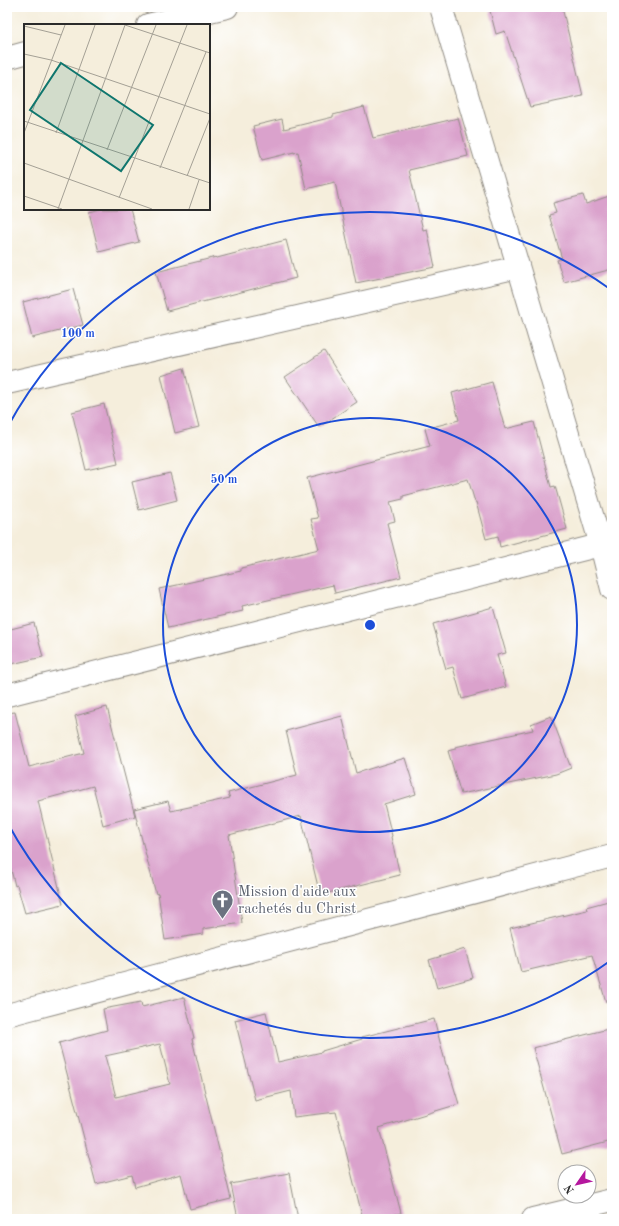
<svg xmlns="http://www.w3.org/2000/svg" width="619" height="1226" font-family="'Old Standard TT',serif">
<style>
.building{fill:#daa2cc;fill-rule:evenodd}
.lines{fill:none;stroke-linecap:round;stroke-linejoin:round}
.minor-casing{stroke:#908c84;stroke-width:24}
.minor{stroke:#fff;stroke-width:22}
.ring{fill:none;stroke:#1d4ed8;stroke-width:2}
.labels{text-anchor:middle;dominant-baseline:central;stroke-width:3;stroke-linejoin:round;paint-order:stroke}
.worship-label{font-size:15px;fill:#5b616d;stroke:#fff;text-anchor:start}
.inset-road{fill:none;stroke:#a4a095;stroke-width:1}
.view{fill:#0f766e;fill-opacity:0.15;stroke:#0f766e;stroke-width:2}
.inset-edge{fill:none;stroke:#2b2b2b;stroke-width:2}
.centre{fill:#1d4ed8;stroke:#fff;stroke-width:2}
.ring-label{font-size:12px;text-anchor:middle;font-weight:bold;fill:#1d4ed8;stroke:#fff;stroke-width:3;stroke-linejoin:round;paint-order:stroke}
</style>
<rect width="100%" height="100%" fill="#fff"/>
<filter id="ink" filterUnits="userSpaceOnUse"><feTurbulence type="fractalNoise" baseFrequency=".025" numOctaves="2"/><feDisplacementMap in="SourceGraphic" scale="8" xChannelSelector="R" yChannelSelector="G"/><feConvolveMatrix kernelMatrix="1 2 1 2 8 2 1 2 1" color-interpolation-filters="sRGB"/></filter>
<filter id="wash" filterUnits="userSpaceOnUse"><feTurbulence type="fractalNoise" baseFrequency=".012" numOctaves="4" result="noise"/><feDisplacementMap in="SourceGraphic" scale="16" xChannelSelector="R" yChannelSelector="G"/><feGaussianBlur stdDeviation="0.9" result="paint"/><feColorMatrix in="noise" values="0 0 0 0 0 0 0 0 0 0 0 0 0 0 0 0 0 1.4 0 .05"/><feComposite in="paint" operator="in"/></filter>
<g filter="url(#wash)">
<rect width="100%" height="100%" fill="#f5eedc"/>
<g id="blocks">
<g class="building">
<polygon points="489,7 562,7 583,96 530,107 505,31 496,34"/>
<polygon points="364,107 373,138 458,118 468,156 409,170 423,230 427,229 435,267 356,283 335,182 306,189 298,152 294,153 294,152 262,160 253,126 282,119 284,129 333,117 333,115"/>
<polygon points="583,195 586,204 612,195 612,269 564,282 557,260 562,259 549,215 556,213 553,203"/>
<polygon points="101,209 130,209 139,242 99,252 89,212"/>
<polygon points="286,240 296,278 167,311 156,272 216,257 217,258"/>
<polygon points="73,289 83,325 32,338 23,302"/>
<polygon points="324,351 357,402 319,427 285,377"/>
<polygon points="184,368 199,427 175,433 161,375"/>
<polygon points="492,382 505,429 534,422 551,487 555,486 567,529 500,547 498,536 486,539 476,502 475,502 468,479 403,496 403,499 390,502 395,521 387,523 401,577 335,593 333,585 242,606 243,611 168,628 159,589 241,571 241,568 319,549 311,519 318,518 307,478 430,446 425,429 459,420 452,393"/>
<polygon points="104,404 118,463 86,470 72,412"/>
<polygon points="170,473 177,500 139,510 132,482"/>
<polygon points="493,607 506,653 497,655 506,687 462,699 453,667 446,669 433,624"/>
<polygon points="34,623 43,657 7,665 7,630"/>
<polygon points="107,707 135,816 103,825 93,786 38,801 63,904 25,913 17,885 15,886 7,853 7,713 15,712 29,767 84,753 75,716"/>
<polygon points="342,716 356,773 405,758 416,794 384,804 392,836 391,837 400,875 320,895 301,816 229,835 242,923 203,929 203,934 165,940 158,893 156,894 134,809 168,801 171,811 230,798 228,793 297,775 286,731"/>
<polygon points="551,716 571,768 556,774 461,794 448,751 455,749 455,747 533,730 531,724"/>
<polygon points="612,900 612,1001 606,1002 592,955 521,972 510,928 587,910 586,907"/>
<polygon points="465,949 473,978 437,988 429,960"/>
<path d="M184 997 194 1038 192 1039 231 1199 190 1209 181 1174 135 1187 132 1175 96 1184 59 1043 107 1030 103 1009 141 1002 142 1007ZM160 1044 170 1084 116 1097 105 1056Z"/>
<polygon points="266,1012 278,1062 322,1052 322,1051 362,1039 362,1037 434,1019 446,1065 447,1065 459,1104 379,1128 401,1213 375,1219 363,1219 336,1112 294,1117 291,1091 255,1100 235,1020"/>
<polygon points="612,1028 612,1141 562,1154 533,1048"/>
<polygon points="289,1173 298,1219 238,1219 231,1184"/>
</g>
</g>
</g>
<g filter="url(#ink)">
<use href="#blocks" fill-opacity="0" stroke="#908c84" stroke-width="1"/>
<g class="lines">
<defs>
<g id="minor">
<polyline points="441,7 601,545 612,589"/>
<polyline points="148,25 227,7"/>
<polyline points="7,58 25,53"/>
<polyline points="7,383 518,267"/>
<polyline points="7,695 612,542"/>
<polyline points="7,1015 612,856"/>
<polyline points="533,1219 612,1200"/>
</g>
</defs>
<use href="#minor" class="minor-casing"/>
<use href="#minor" class="minor"/>
</g>
</g>
<g class="ring">
<circle cx="370" cy="625" r="207"/>
<path d="M610 961A413 413 0 0 1 7 822M7 428A413 413 0 0 1 610 289"/>
</g>
<defs>
<symbol id="church-pin" viewBox="-11 -11 22 30"><path d="M0 17L-7.5 6A9.5 9.5 0 1 1 7.5 6Z" fill="#6b7280" stroke="#fff"/><path d="M-1.2-6h2.4v3.5h3.3v2.4h-3.3V6h-2.4V-.1h-3.3v-2.4h3.3Z" fill="#fff"/></symbol>
</defs>
<g fill-rule="evenodd">
<use href="#church-pin" x="210" y="888" width="25" height="34"/>
</g>
<g class="labels">
<g class="worship-label">
<text x="238" y="892">Mission d'aide aux<tspan x="238" dy="17">rachetés du Christ</tspan></text>
</g>
</g>
<g transform="translate(24 24)">
<rect width="186" height="186" fill="#f5eedc"/>
<path class="inset-road" d="M101 1 186 29M0 2 37 11M0 30 27 36 186 90M0 97 186 159M0 109 41 1M32 109 71 1M83 126 132 1M0 139 128 185M136 144 182 28M163 152 186 94M0 172 38 185M95 174 163 1M34 185 101 1M165 185 175 156"/>
<path class="view" d="M37 39 129 101 97 147 6 86Z"/>
<rect width="186" height="186" class="inset-edge"/>
</g>
<circle cx="370" cy="625" r="6" class="centre"/>
<g class="ring-label">
<text x="78" y="337">100 m</text>
<text x="224" y="483">50 m</text>
</g>
<rect width="619" height="1226" fill="none" stroke="#fff" stroke-width="24"/>
<g transform="translate(577 1184) rotate(236)"><circle r="19" fill="#ffffff" stroke="#aaaaaa"/>
<path d="M0-3L7 15L0 10L-7 15Z" fill="#b5179e"/>
<text y="-6" font-size="11" font-weight="bold" text-anchor="middle" fill="#2b2b2b">N</text>
</g>
</svg>
